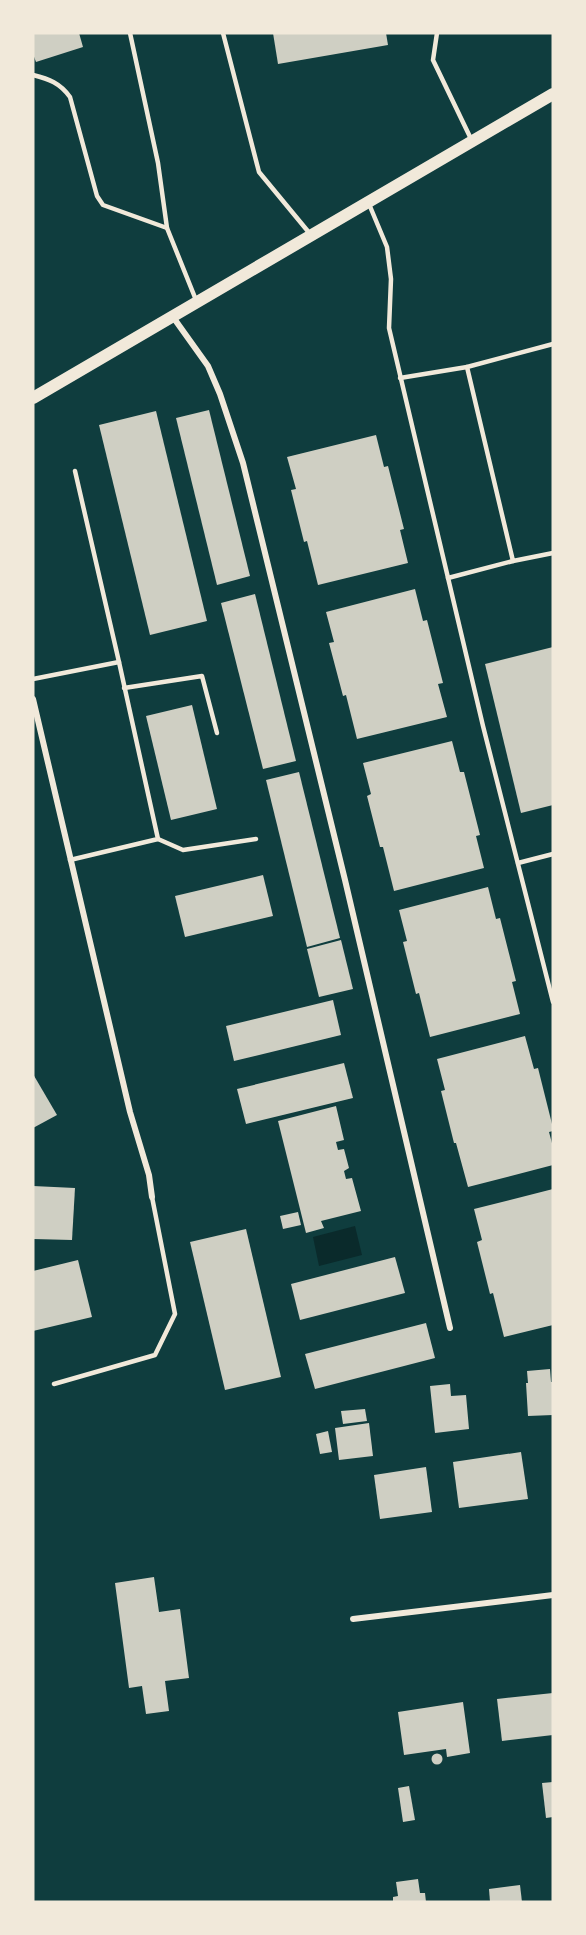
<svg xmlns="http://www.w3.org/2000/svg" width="586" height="1935" font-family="Karla,sans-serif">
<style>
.water{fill:#0a2a2b}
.building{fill:#cfcfc3}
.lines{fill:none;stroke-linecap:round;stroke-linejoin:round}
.service{stroke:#f1e9da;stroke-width:4.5}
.minor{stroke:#f1e9da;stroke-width:6}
.secondary{stroke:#f1e9da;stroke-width:12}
</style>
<rect width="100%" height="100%" fill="#0f3d3e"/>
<polygon class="water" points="355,1226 362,1255 319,1266 313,1237"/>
<g class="building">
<polygon points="33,33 79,33 83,47 36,62 33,54"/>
<polygon points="273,33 386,33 388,45 278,64"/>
<polygon points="209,410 250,576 217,585 176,418"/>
<polygon points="156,411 207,621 150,635 99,425"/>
<polygon points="376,435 384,467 388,466 404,529 400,530 408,563 318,585 307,541 304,542 291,490 296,489 287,457"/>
<polygon points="415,589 423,621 427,620 443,683 438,684 447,717 357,739 346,695 343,696 329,643 334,642 326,612"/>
<polygon points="255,594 296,761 263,769 221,603"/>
<polygon points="553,647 553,805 521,813 485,664"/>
<polygon points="192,705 217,809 171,820 146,716"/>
<polygon points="452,741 460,772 464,772 480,835 476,836 484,868 394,891 383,847 380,847 367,796 371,794 363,763"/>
<polygon points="299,772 340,938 307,947 266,780"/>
<polygon points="263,875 273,916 185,937 175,896"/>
<polygon points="488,887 496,919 500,918 516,981 512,982 520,1014 430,1037 419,993 416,994 403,942 407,941 399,910"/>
<polygon points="341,940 353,989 319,997 307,949"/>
<polygon points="333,1000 341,1035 234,1061 226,1026"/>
<polygon points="525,1036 534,1069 538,1068 553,1128 553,1131 549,1132 553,1147 553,1165 468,1187 456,1143 454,1143 441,1091 445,1090 437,1059"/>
<polygon points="344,1063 353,1098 246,1124 237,1089"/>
<polygon points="33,1074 57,1115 33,1128"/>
<polygon points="336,1106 344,1140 336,1142 338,1150 344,1149 349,1168 344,1171 346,1179 352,1178 361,1211 321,1221 324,1228 306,1233 278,1121"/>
<polygon points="33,1186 75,1188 72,1240 33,1239"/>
<polygon points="553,1189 553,1325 504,1337 493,1293 490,1294 477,1242 482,1240 474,1209"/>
<polygon points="298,1212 301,1225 283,1229 280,1216"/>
<polygon points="246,1229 281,1377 225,1390 190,1242"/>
<polygon points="395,1257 405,1293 300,1320 291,1284"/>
<polygon points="78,1260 92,1317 33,1331 33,1271"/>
<polygon points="426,1323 435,1358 315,1389 305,1354"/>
<polygon points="550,1369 551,1382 553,1382 553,1415 528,1416 526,1383 528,1383 527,1371"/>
<polygon points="450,1384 451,1396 466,1395 469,1429 435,1433 430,1386"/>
<polygon points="365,1409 367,1421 343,1424 341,1411"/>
<polygon points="369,1423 373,1456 339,1460 335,1428"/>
<polygon points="328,1431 332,1452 320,1454 316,1434"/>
<polygon points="521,1452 528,1499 459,1508 453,1462"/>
<polygon points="426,1467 432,1512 380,1519 374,1475"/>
<polygon points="154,1577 159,1612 180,1609 189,1678 165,1681 169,1711 146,1714 142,1686 129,1688 115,1583"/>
<polygon points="553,1693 553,1735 502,1741 497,1699"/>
<polygon points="463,1702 470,1753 447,1757 446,1749 404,1755 398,1712"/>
<circle cx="437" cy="1759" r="5.5"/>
<polygon points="553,1782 553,1817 546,1818 542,1783"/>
<polygon points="409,1786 415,1820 403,1822 398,1788"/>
<polygon points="418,1879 420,1893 425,1893 426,1902 393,1902 393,1897 398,1896 396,1882"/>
<polygon points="520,1885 522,1902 490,1902 489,1889"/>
</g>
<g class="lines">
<g class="service">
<polyline points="130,33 158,163 167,228 196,300"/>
<polyline points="223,33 259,172 311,235"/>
<polyline points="437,33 433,60 472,141"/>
<path d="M33 75C49 79 60 83 70 97L97 196 103 205 167 228"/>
<polyline points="369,204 387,247 391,279 389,328 483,726 553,1002"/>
<polyline points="553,344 467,367 513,561 553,553"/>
<polyline points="400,378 467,367"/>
<polyline points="75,471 119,662"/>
<polyline points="448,578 513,561"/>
<polyline points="33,679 119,662 158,839 70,860"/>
<polyline points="124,688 202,676 217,733"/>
<polyline points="158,839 183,850 256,839"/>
<polyline points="518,863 553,854"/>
<polyline points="54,1384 155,1355 175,1314 152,1197"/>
</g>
<g class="minor">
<polyline points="173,317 208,366 220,394 243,463 345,880 450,1328"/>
<polyline points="33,699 130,1112 149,1175 152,1197"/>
<polyline points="353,1619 553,1595"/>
</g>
<polyline class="secondary" points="33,398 553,94"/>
</g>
<rect width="586" height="1935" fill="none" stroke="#f1e9da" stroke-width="69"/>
</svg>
